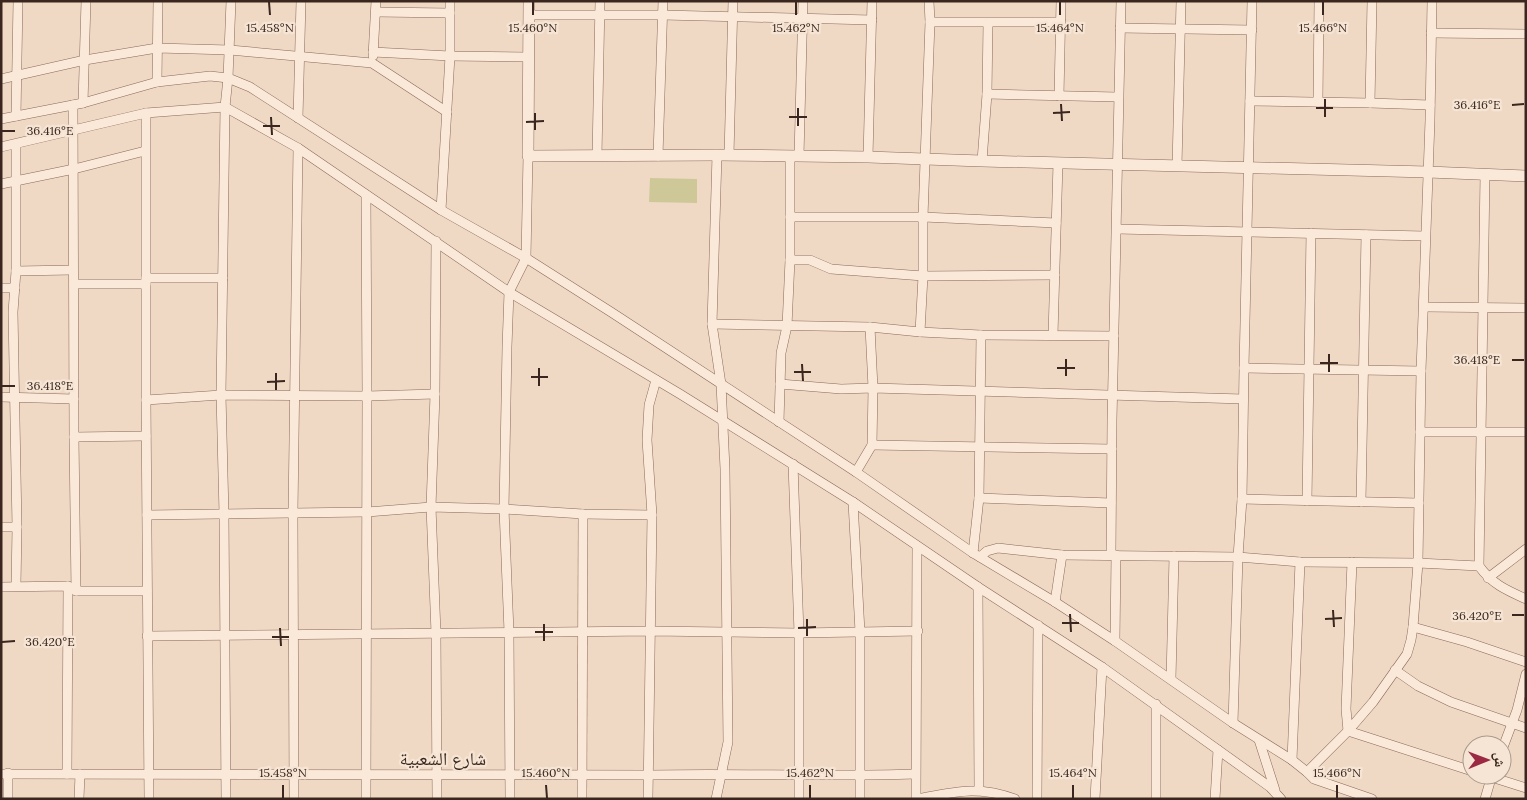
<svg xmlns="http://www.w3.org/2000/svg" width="1527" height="800" font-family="Lora,'Noto Naskh Arabic',serif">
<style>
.green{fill:#cec898}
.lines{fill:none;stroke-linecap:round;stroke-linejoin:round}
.minor-casing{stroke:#8a695a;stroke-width:10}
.tertiary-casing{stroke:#8a695a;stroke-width:12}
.minor{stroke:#fae8d8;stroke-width:9}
.tertiary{stroke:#fae8d8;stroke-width:11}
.ticks{fill:none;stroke:#3a261e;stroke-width:2}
.labels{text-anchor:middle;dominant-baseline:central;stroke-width:4.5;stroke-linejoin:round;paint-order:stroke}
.street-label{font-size:18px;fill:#3a261e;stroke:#f6e5d4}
.ticks-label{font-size:12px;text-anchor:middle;fill:#3a261e;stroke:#f6e5d4;stroke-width:4.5;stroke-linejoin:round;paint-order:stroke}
</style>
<rect width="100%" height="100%" fill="#efd9c4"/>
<polygon class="green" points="650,178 697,179 697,203 649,202"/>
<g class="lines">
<defs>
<g id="minor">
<polyline points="376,12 450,13"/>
<polyline points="529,15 663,15 872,20"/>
<polyline points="930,22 1061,22"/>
<polyline points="1120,28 1252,30"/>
<polyline points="1431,33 1526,34"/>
<polyline points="373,52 450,56 528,57"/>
<polyline points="373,56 376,1"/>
<polyline points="1,79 85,60 157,48 230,50 372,63 447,112"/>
<polyline points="157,82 158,1"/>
<polyline points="987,94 1118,97"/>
<polyline points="1059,96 1061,1"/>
<polyline points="1250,101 1370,103 1430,105"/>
<polyline points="1318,102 1319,1"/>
<polyline points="83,103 86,1"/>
<polyline points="1370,103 1372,1"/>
<polyline points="73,105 74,437 76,591"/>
<polyline points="146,113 146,400 149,799"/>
<polyline points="16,116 18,1"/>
<polyline points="298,118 301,1"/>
<polyline points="1,119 83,103 157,82 210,76 228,78 250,87 441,210 526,258 611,312 856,472 973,553 1055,602 1115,641 1233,723 1292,760 1307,772 1314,779 1372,799"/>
<polyline points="16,144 16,271 13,312 17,527 16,586"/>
<polyline points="1,147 146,113 225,107 298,148 509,292 680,394 853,502 978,587 1102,667 1270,787 1281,799"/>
<polyline points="729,155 733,1"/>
<polyline points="597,156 600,1"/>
<polyline points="658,156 663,1"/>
<polyline points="799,156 803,1"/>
<polyline points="868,157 872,1"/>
<polyline points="982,161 987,94 988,23"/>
<polyline points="1177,166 1181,1"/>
<path d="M1485 175 1479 566C1492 584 1506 590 1526 599"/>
<polyline points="1,184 74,169 145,151"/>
<polyline points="366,195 367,396 366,799"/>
<polyline points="441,210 450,56 450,1"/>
<polyline points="790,217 923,217 1056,223"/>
<polyline points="1117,229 1425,236"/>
<polyline points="436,241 435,394 431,507 436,633 437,799"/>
<polyline points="790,260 810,260 831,269 923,276 1055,275"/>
<polyline points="16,271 73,270"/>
<polyline points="146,278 223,278"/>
<polyline points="74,284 146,284"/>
<polyline points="1,288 15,288"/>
<polyline points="1424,307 1526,308"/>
<polyline points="712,324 870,327 920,332 981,335 1114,336"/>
<polyline points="920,332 923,276 923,217 930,22 929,1"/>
<polyline points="1053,335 1058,163"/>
<polyline points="1244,368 1421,371"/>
<polyline points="780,384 841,389 873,388 1243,399"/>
<polyline points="1,397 74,399"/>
<polyline points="146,400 221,395 367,396 435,394"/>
<polyline points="779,422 781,353 787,326 790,260 790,156"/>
<polyline points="1420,432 1526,432"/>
<polyline points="74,437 146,436"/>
<polyline points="872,445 1112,449"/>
<polyline points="793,464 799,633 799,799"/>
<polyline points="856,472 872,445 873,388 870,327"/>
<polyline points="979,498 1111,503"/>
<polyline points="1242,499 1419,503"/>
<polyline points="1307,501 1311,233"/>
<polyline points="853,502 860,632 860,799"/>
<polyline points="1361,502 1366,235"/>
<polyline points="147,515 367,512 431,507 504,509 583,514 652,515"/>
<polyline points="1,527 17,527"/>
<polyline points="973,553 979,498 981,335"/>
<polyline points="1111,555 1112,421 1121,1"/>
<polyline points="980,557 987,551 998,548 1062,555 1238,557 1300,562 1418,563 1479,566"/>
<polyline points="1352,562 1346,709 1348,731 1373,702 1407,654 1411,640 1413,627 1418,563 1421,371 1430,120 1432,1"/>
<polyline points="1488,578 1526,549"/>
<polyline points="1,587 68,586 76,591 147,591"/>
<polyline points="978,587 979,790"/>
<polyline points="1055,602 1062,555"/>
<polyline points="1413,627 1467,642 1526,662"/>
<polyline points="147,636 651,631 799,633 918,631"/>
<polyline points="1115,641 1116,555"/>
<polyline points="1395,670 1418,686 1451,702 1526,728"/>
<polyline points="1171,679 1174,556"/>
<polyline points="1156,704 1156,799"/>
<polyline points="1233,723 1238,557 1242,499 1244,368 1252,1"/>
<polyline points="1259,740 1275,790"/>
<polyline points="1502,750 1517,710 1526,674"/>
<polyline points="1292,760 1300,562"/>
<polyline points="1307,772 1348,731 1472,771"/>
<polyline points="8,773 8,799"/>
<path d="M1 774 649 775C738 773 826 777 915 774"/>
<polyline points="67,774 68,586"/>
<polyline points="1485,775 1526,788"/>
<polyline points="79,799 80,774"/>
<polyline points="226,799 224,514 221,395 225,107 228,78 231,1"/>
<polyline points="294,799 293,513 298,148"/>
<polyline points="510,799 509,632 504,509 507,347 509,292 526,258 528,156"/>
<polyline points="582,799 583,514"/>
<polyline points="648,799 652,515 647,440 649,405 656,380"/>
<polyline points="716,799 728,742 725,469 721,384 712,324 717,155"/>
<polyline points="916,799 917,546"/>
<path d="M917 799C954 792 978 785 1015 799"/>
<polyline points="1037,799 1038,625"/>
<polyline points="1095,799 1102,667"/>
<polyline points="1215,799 1218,750"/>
<polyline points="1485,799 1492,775"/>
</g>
<polyline id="tertiary" points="529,1 528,156 717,155 868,157 982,161 1428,172 1526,176"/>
</defs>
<use href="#minor" class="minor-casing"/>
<use href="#tertiary" class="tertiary-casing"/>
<use href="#minor" class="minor"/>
<use href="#tertiary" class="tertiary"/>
</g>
<path class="ticks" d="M269 2 270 15M533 2V15M796 2V15M1060 2V15M1323 2V15M1325 99V117M1061 104 1062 121M1512 105 1524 104M798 108V126M1316 108H1333M535 113V130M1053 113 1070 112M271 117 272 135M789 117H807M526 122 544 121M263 126H280M2 131H15M1329 354V372M1066 359V376M1512 360H1524M1320 363H1338M802 364 803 381M539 368V386M1057 368H1075M794 372H811M276 373V390M531 377H548M267 382 285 381M2 386H15M1333 610 1334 627M1070 614 1071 632M1512 615H1524M807 619V636M1325 619 1342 618M1062 623H1079M544 624V641M280 628 281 646M798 628 816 627M535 632H553M272 637H289M2 642 15 641M283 785V798M546 785 547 798M810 785V798M1073 785V798M1337 785V798"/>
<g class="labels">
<g class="street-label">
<text x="443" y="758">شارع الشعبية</text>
</g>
</g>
<g class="ticks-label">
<text x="270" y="32">15.458°N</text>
<text x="533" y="32">15.460°N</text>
<text x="796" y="32">15.462°N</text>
<text x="1060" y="32">15.464°N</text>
<text x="1323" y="32">15.466°N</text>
<text x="1477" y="109">36.416°E</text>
<text x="50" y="135">36.416°E</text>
<text x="1477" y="364">36.418°E</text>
<text x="50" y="390">36.418°E</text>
<text x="1477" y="620">36.420°E</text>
<text x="50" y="646">36.420°E</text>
<text x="283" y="777">15.458°N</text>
<text x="546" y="777">15.460°N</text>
<text x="810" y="777">15.462°N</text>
<text x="1073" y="777">15.464°N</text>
<text x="1337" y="777">15.466°N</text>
</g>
<rect width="1527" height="800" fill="none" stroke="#3a261e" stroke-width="5"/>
<g transform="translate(1487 760) rotate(89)"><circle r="24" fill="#f6e5d4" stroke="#ab998b"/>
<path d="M0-4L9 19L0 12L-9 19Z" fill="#9b2942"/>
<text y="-8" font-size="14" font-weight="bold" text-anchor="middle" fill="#3a261e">ش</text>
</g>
</svg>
